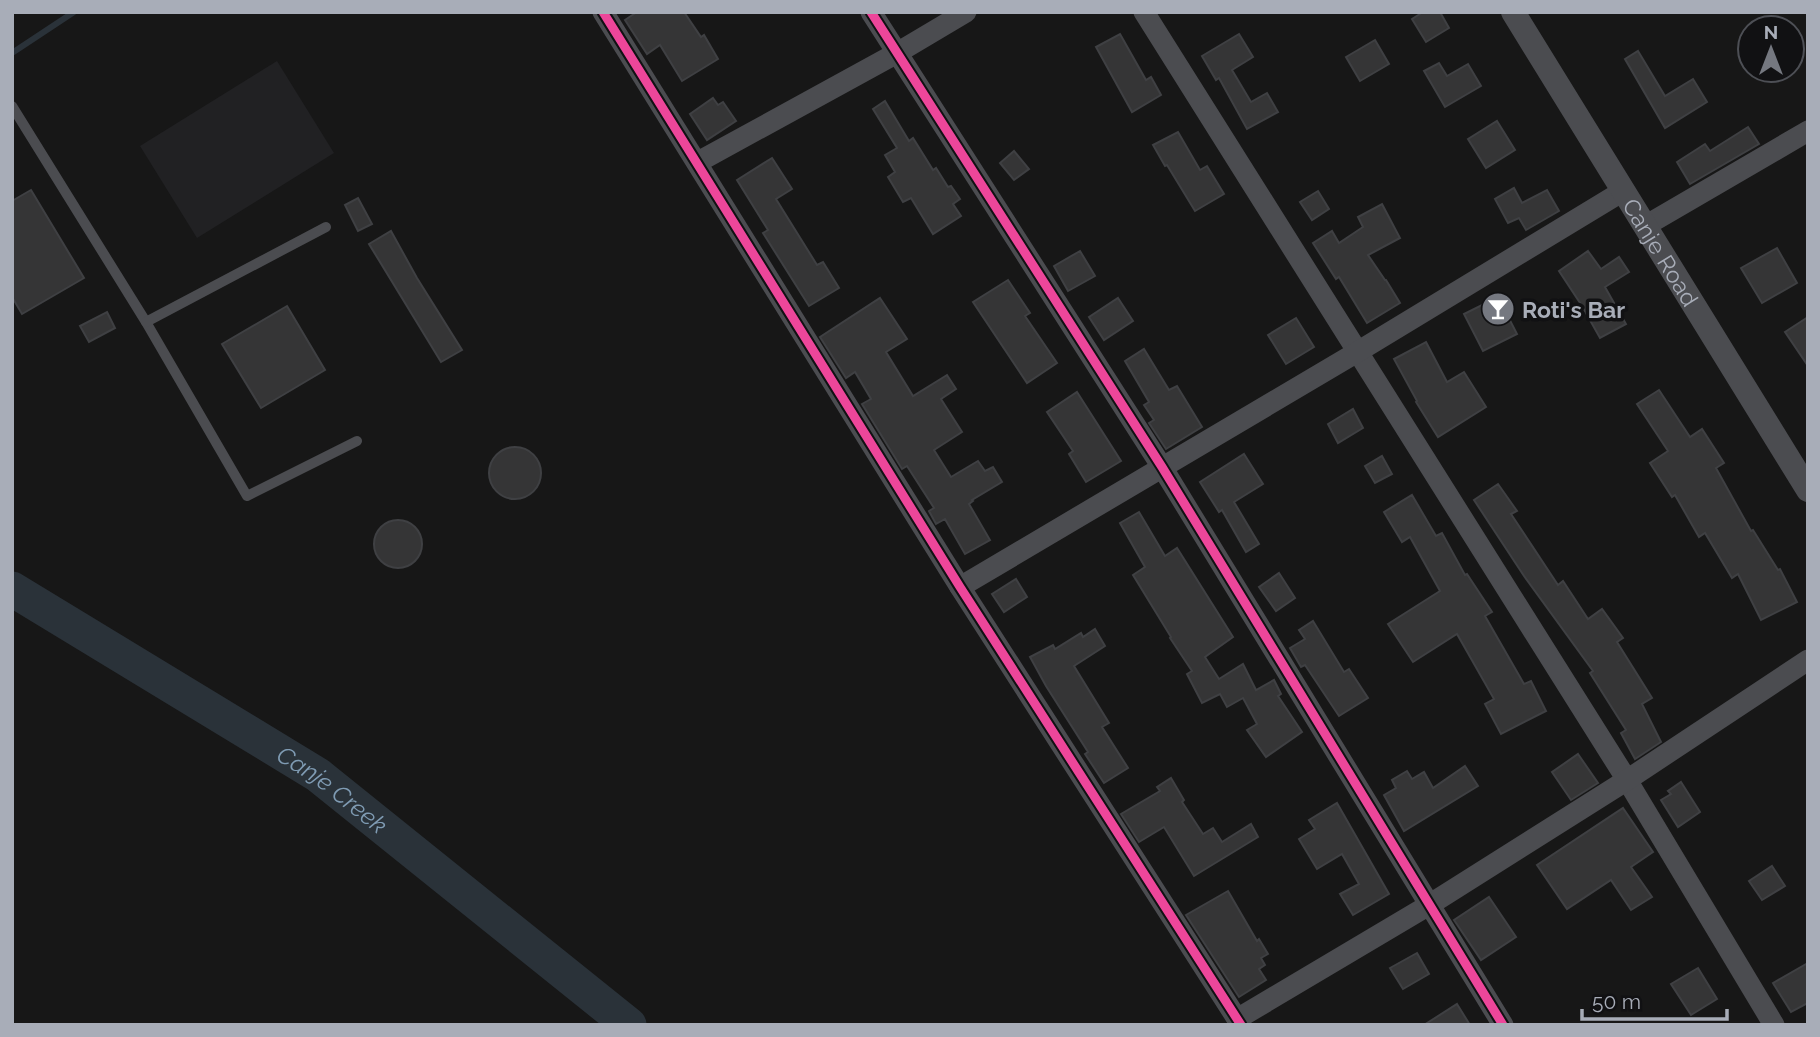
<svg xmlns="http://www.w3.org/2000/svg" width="1820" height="1037" font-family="Raleway,sans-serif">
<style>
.built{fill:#212123}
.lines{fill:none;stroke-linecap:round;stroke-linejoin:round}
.stream{stroke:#2a3239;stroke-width:6}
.river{stroke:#2a3239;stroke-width:35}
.building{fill:#353536;stroke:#3f4043;stroke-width:2}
.service{stroke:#4b4c50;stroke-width:10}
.minor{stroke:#4b4c50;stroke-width:21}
.tertiary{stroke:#4b4c50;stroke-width:24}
.cycleway-casing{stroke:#111113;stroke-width:13}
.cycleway{stroke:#ed469a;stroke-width:9}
.labels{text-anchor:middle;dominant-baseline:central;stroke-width:7;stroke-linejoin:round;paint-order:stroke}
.street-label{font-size:23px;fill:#a8adb8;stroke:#111113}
.poi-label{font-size:23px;font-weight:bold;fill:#a8adb8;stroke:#111113;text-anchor:start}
.water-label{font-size:24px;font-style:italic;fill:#7f9bb3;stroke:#111113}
</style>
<rect width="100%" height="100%" fill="#171717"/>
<polygon class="built" points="277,61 334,153 197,238 140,146"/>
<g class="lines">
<polyline class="stream" points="12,53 74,12"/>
<path class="river" id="s1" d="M12 589 318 775 629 1025"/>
</g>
<g class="building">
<polygon points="637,12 684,12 701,37 704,35 718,59 682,81 660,45 647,54 625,20"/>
<polygon points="1423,12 1440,12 1449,28 1426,42 1412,19"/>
<polygon points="1120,34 1146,80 1151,77 1161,95 1132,112 1096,47"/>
<polygon points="1239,34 1253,57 1232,70 1251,102 1267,93 1278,112 1247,129 1219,78 1216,80 1202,56"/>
<polygon points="1375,40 1389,64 1360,81 1346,57"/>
<polygon points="1638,51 1665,96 1693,79 1707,102 1665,128 1625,59"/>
<polygon points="1439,63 1447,76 1468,64 1481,86 1445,107 1424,71"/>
<polygon points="713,98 718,105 723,102 736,121 707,140 690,114"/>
<polygon points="885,101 909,141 913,138 933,170 936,168 948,187 951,186 960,199 953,204 961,216 933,234 911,198 903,202 888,177 895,172 885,155 897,148 873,109"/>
<polygon points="1497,121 1515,150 1486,168 1468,139"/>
<polygon points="1748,127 1759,144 1690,184 1677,162 1705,144 1710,151"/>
<polygon points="1178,132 1200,170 1207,166 1224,194 1195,211 1167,165 1165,166 1153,145"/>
<polygon points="1014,151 1029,169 1014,180 1000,163"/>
<polygon points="772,158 792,189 776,199 817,265 823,262 839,288 809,306 763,233 768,230 737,180"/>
<polygon points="1514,188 1522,203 1547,190 1559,211 1526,230 1519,218 1508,223 1495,199"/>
<polygon points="31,190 84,278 22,314 12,297 12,201"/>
<polygon points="1318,191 1329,209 1312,220 1300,202"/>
<polygon points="358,198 372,224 358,231 345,205"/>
<polygon points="1382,204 1400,238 1368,255 1385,280 1386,280 1400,303 1367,323 1339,277 1336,279 1313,243 1332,231 1339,243 1363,227 1358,217"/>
<polygon points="391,231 417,278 462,350 441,362 369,244"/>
<polygon points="1777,248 1797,283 1762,303 1741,268"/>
<polygon points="1080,251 1095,276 1068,291 1054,266"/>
<polygon points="1588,251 1601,269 1619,257 1629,272 1605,287 1626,324 1600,338 1582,306 1559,271"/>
<polygon points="1008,280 1030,313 1025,316 1057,363 1027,383 973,302"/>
<polygon points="1498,297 1517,334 1483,351 1464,314"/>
<polygon points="880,298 907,339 886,352 913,396 947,375 956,389 941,399 962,432 934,450 951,477 978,461 985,471 993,467 1002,482 972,500 973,501 969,504 990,540 965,554 945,519 936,524 929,511 934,508 907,466 902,469 862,404 871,399 855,372 846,378 820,337"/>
<polygon points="1118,298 1133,321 1104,340 1089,317"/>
<polygon points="287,306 325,370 261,408 222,344"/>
<polygon points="107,312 115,328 89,342 80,326"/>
<polygon points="1808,317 1808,366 1785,332"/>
<polygon points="1296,318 1314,347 1286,364 1268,335"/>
<polygon points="1426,342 1447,382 1464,372 1486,407 1438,437 1416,402 1417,401 1394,359"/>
<polygon points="1144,349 1169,390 1177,386 1202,427 1166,449 1149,423 1154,420 1144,405 1149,402 1125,361"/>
<polygon points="1659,390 1690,437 1702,429 1724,463 1716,468 1751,531 1753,530 1778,570 1780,569 1797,602 1761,620 1738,574 1732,578 1705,533 1699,537 1675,495 1672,497 1650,463 1668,451 1637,404"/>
<polygon points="1077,392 1121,461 1086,482 1069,454 1073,451 1047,412"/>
<polygon points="1353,409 1363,428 1338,443 1328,424"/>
<circle cx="515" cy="473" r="26"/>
<polygon points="1244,454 1263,484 1234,502 1259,544 1246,552 1222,510 1219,512 1200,482"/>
<polygon points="1382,456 1392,474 1375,483 1365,466"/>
<polygon points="1498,484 1517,511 1511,514 1558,585 1563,581 1588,619 1602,609 1623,638 1617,642 1652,698 1642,704 1661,742 1635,759 1621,733 1626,730 1590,673 1593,671 1524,576 1474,500"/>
<polygon points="1412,495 1436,536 1442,533 1465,575 1467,574 1492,612 1485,616 1524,684 1531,681 1546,711 1501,734 1485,704 1494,699 1457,634 1413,662 1388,624 1440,591 1410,537 1402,542 1384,512"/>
<polygon points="1139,512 1165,556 1177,548 1233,637 1205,657 1219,679 1243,664 1256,690 1274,680 1281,694 1278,696 1302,732 1266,757 1247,730 1257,724 1243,698 1227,707 1220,694 1202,703 1187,674 1192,671 1170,638 1171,637 1133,575 1145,567 1120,523"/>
<circle cx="398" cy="544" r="24"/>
<polygon points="1279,573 1295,598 1276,611 1259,587"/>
<polygon points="1016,579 1027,597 1004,612 992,594"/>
<polygon points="1313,621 1344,672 1349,669 1368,698 1339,716 1305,665 1301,667 1290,648 1305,639 1299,630"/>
<polygon points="1095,629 1105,646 1074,666 1109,723 1102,727 1128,768 1104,783 1085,754 1088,752 1046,686 1030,657 1053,645 1055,649 1081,633 1083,637"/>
<polygon points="1578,754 1598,783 1571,800 1552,772"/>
<polygon points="1465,766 1478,786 1404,831 1384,795 1396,788 1392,780 1407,771 1412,779 1424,772 1433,788"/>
<polygon points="1171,778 1184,800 1182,802 1203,834 1213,828 1222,842 1251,824 1258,837 1194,876 1164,827 1139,842 1121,814 1160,791 1157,787"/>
<polygon points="1681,782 1700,812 1678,827 1661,800 1671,794 1668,791"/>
<polygon points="1337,803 1389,894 1353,915 1340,894 1359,884 1342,854 1317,869 1299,839 1315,829 1309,820"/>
<polygon points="1623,808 1653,852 1631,867 1652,897 1631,910 1611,880 1567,909 1537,865"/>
<polygon points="1772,866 1785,886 1762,900 1749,881"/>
<polygon points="1228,891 1257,941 1259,939 1268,954 1261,958 1265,965 1259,969 1266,980 1239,997 1186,915"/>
<polygon points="1489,897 1516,937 1481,960 1454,920"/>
<polygon points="1417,953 1429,974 1403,989 1390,968"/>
<polygon points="1808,963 1808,1003 1791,1012 1773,983"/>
<polygon points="1698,968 1717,999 1691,1015 1671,984"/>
<polygon points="1457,1004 1470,1025 1424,1025"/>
</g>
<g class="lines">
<g class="service">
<polyline points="12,106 146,322 247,496 357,441"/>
<polyline points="146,322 326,227"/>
</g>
<g class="minor">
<polyline points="603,12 960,587 1241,1025"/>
<polyline points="871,12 1162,467 1503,1025"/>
<polyline points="1144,12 1627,780 1774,1025"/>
<polyline points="698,162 897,53 966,12"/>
<polyline points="1645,226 1808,131"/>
<polyline points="960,587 1359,351 1623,191"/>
<polyline points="1237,1019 1429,905 1627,780 1808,660"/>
</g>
<path class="tertiary" id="s2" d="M1513 12 1808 490"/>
<defs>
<g id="cycleway">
<polyline points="603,12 960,587 1241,1025"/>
<polyline points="871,12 1162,467 1503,1025"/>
</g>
</defs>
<use href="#cycleway" class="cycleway-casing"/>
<use href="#cycleway" class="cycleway"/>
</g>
<defs>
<symbol id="bar-disc" viewBox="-11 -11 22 22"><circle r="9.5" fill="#757880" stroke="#111113"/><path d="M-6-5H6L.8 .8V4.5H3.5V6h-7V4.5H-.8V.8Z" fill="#fff"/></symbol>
</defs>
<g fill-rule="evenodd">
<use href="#bar-disc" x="1479" y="290" width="38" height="38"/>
</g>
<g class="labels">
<g class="street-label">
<text stroke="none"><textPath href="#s2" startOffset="282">Canje Road</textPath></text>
</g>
<g class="poi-label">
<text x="1522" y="309">Roti's Bar</text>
</g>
<g class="water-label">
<text stroke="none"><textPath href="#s1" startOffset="378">Canje Creek</textPath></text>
</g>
</g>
<rect width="1820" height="1037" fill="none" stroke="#a8adb8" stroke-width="28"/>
<g transform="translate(1771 49)"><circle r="33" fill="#111113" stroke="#4d4f55" stroke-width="2"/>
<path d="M0-5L12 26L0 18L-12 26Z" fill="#757880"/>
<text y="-10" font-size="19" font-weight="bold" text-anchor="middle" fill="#a8adb8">N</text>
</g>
<path d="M1582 1009v10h145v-10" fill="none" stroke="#a8adb8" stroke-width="3.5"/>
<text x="1592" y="1009" font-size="21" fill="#a8adb8" stroke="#111113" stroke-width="5" paint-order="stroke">50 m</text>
</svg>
